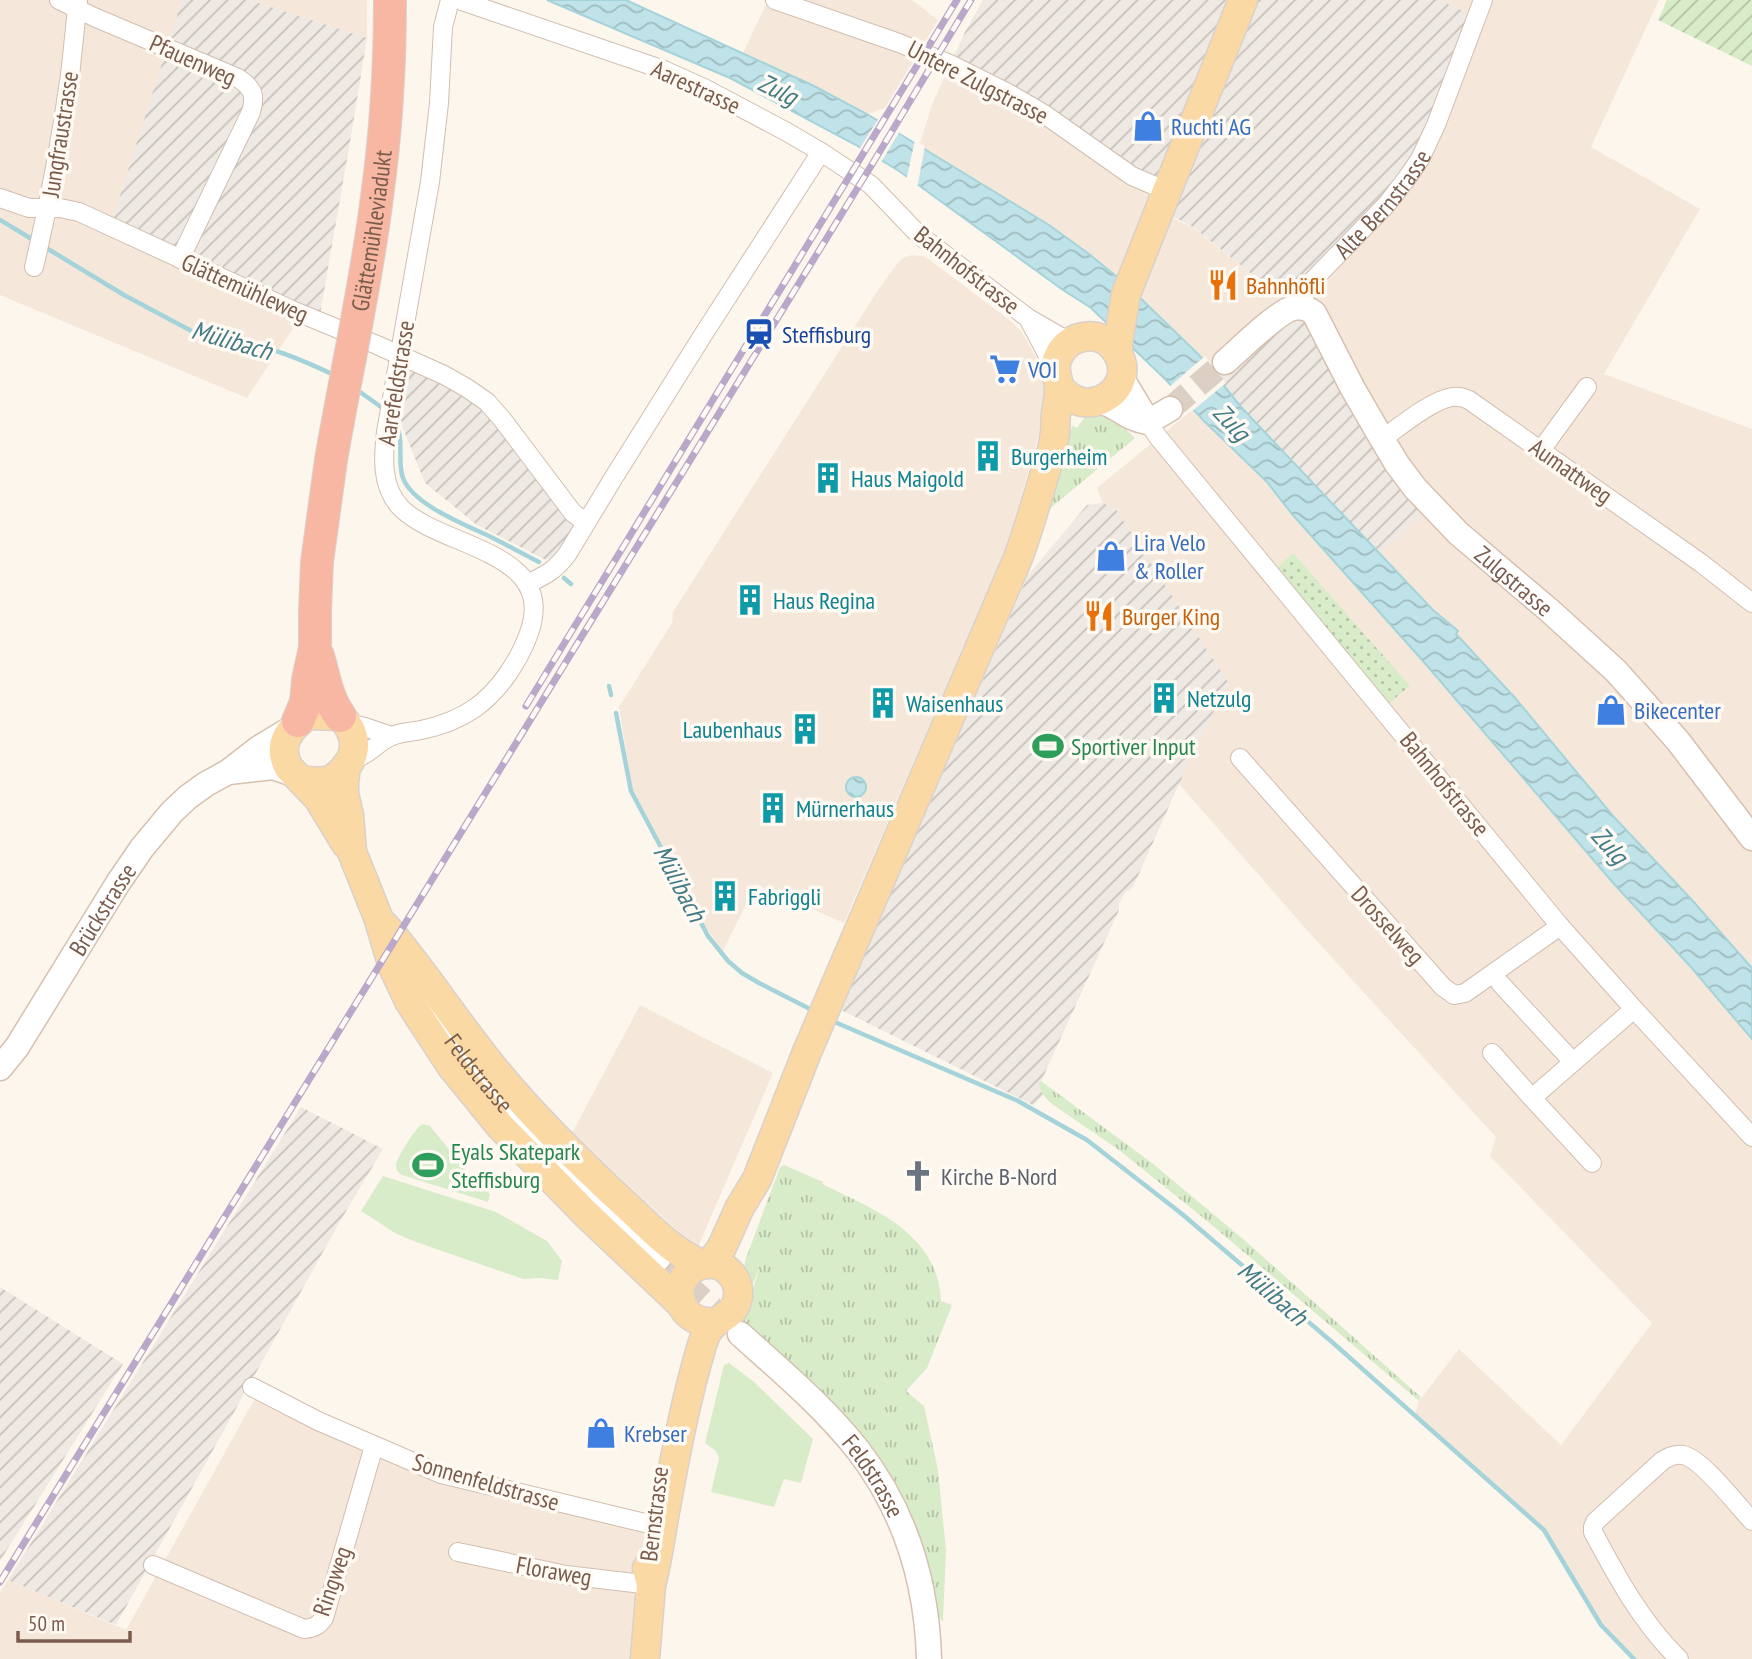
<svg xmlns="http://www.w3.org/2000/svg" width="1752" height="1659" font-family="'PT Sans Narrow',sans-serif">
<style>
.residential{fill:#f5e8da}
.industrial{fill:url(#industrial-furrows)}
.grass{fill:url(#grass-tufts)}
.park{fill:url(#park-dots)}
.garden{fill:url(#garden-furrows)}
.pitch{fill:#d8ecc9}
.water{fill:url(#water-waves);stroke:#a5d3da;stroke-width:2}
.pier{fill:#fdf6ec}
.lines{fill:none;stroke-linecap:round;stroke-linejoin:round}
.stream{stroke:#a5d3da;stroke-width:4.5}
.secondary-tunnel{stroke:#dcd0c4;stroke-width:24;stroke-dasharray:24 12;stroke-linecap:butt}
.street-casing{stroke:#d1beb0;stroke-width:20}
.secondary-casing{stroke:#d6c0b0;stroke-width:27}
.primary-casing{stroke:#dad1cd;stroke-width:31}
.highway-casing{stroke:#dad1cd;stroke-width:34}
.street{stroke:#fff;stroke-width:18}
.secondary{stroke:#fff;stroke-width:24}
.primary{stroke:#fbd9a5;stroke-width:28}
.highway{stroke:#f7b7a3;stroke-width:32}
.rail-casing{stroke:#b9a8c9;stroke-width:7}
.rail{stroke:#fffaf3;stroke-width:4.5;stroke-dasharray:13;stroke-linecap:butt}
.highway-bridge-casing{stroke:#dad1cd;stroke-width:34;stroke-linecap:butt}
.highway-bridge{stroke:#f7b7a3;stroke-width:32}
.labels{text-anchor:middle;dominant-baseline:central;stroke-width:7;stroke-linejoin:round;paint-order:stroke}
.street-label{font-size:24px;fill:#7a5c4d;stroke:#fffaf3}
.shop-label{font-size:24px;fill:#366cbe;stroke:#fffaf3;text-anchor:start}
.food-label{font-size:24px;fill:#c56008;stroke:#fffaf3;text-anchor:start}
.transit-label{font-size:24px;fill:#164399;stroke:#fffaf3;text-anchor:start}
.culture-label{font-size:24px;fill:#0d838f;stroke:#fffaf3;text-anchor:start}
.leisure-label{font-size:24px;fill:#27864d;stroke:#fffaf3;text-anchor:start}
.worship-label{font-size:24px;fill:#5b616d;stroke:#fffaf3;text-anchor:start}
.water-label{font-size:26px;font-style:italic;fill:#437c86;stroke:#fffaf3}
</style>
<defs>
<pattern id="industrial-furrows" width="10" height="10" patternUnits="userSpaceOnUse" patternTransform="scale(1.75)"><rect width="10" height="10" fill="#efe9e4"/><path d="M-1 1l2-2M0 10L10 0M9 11l2-2" fill="none" stroke="#c7c0bb"/></pattern>
<pattern id="grass-tufts" width="24" height="20" patternUnits="userSpaceOnUse" patternTransform="scale(1.75)"><rect width="24" height="20" fill="#d8ecc9"/><path d="M3 7l-1-3M5 7V3M7 7l1-3M15 17l-1-3M17 17v-4M19 17l1-3" fill="none" stroke="#b4c2a5"/></pattern>
<pattern id="park-dots" width="8" height="8" patternUnits="userSpaceOnUse" patternTransform="scale(1.75)"><rect width="8" height="8" fill="#d8ecc9"/><path d="M2 2h.1M6 6h.1" fill="none" stroke="#b4c2a5" stroke-width="1.8" stroke-linecap="round"/></pattern>
<pattern id="garden-furrows" width="10" height="10" patternUnits="userSpaceOnUse" patternTransform="scale(1.75)"><rect width="10" height="10" fill="#d8ecc9"/><path d="M-1 1l2-2M0 10L10 0M9 11l2-2" fill="none" stroke="#b4c2a5"/></pattern>
<pattern id="water-waves" width="16" height="10" patternUnits="userSpaceOnUse" patternTransform="scale(1.75)"><rect width="16" height="10" fill="#bfe3e8"/><path d="M0 5q4-4 8 0t8 0" fill="none" stroke="#a0bbbe"/></pattern>
</defs>
<rect width="100%" height="100%" fill="#fdf6ec"/>
<g class="residential">
<polygon points="0,0 182,0 110,227 303,313 247,398 0,295"/>
<polygon points="249,0 367,0 367,38"/>
<polygon points="768,0 912,0 938,20 885,108 867,114 812,85 743,53"/>
<polygon points="1439,0 1659,0 1591,147 1700,209 1604,374 1752,429 1752,968 1692,900 1614,816 1516,699 1455,633 1457,631 1433,610 1381,554 1430,505 1307,289 1476,18"/>
<polygon points="950,64 1147,183 1159,212 1192,227 1273,291 1289,309 1213,373 1200,356 1151,307 1089,254 1049,225 919,146 932,105"/>
<polygon points="912,255 923,256 930,260 1008,319 1021,331 1035,355 1044,375 1047,395 1044,416 1012,530 994,577 844,923 756,884 723,951 702,922 632,788 619,707 672,623 673,612 878,290 897,264 903,258"/>
<polygon points="1192,410 1267,482 1292,514 1423,661 1614,884 1690,966 1752,1039 1752,1659 1634,1659 1601,1625 1544,1530 1415,1415 1419,1401 1459,1349 1561,1445 1652,1323 1490,1156 1496,1137 1314,938 1179,784 1228,682 1117,511 1103,503 1097,488"/>
<polygon points="640,1005 773,1073 697,1249 572,1133"/>
<polygon points="259,1391 374,1446 649,1524 645,1659 0,1659 0,1592 8,1580 126,1630"/>
</g>
<g class="industrial">
<polygon points="182,0 249,0 367,38 351,136 319,320 110,227"/>
<polygon points="983,0 1439,0 1476,17 1427,145 1307,289 1430,506 1381,554 1241,407 1213,373 1285,304 1273,291 1193,227 1180,220 1159,212 1167,192 950,64 965,32"/>
<polygon points="411,369 459,388 486,409 578,528 567,537 554,556 546,560 477,525 425,483 396,411"/>
<polygon points="1103,503 1117,511 1228,682 1179,784 1134,885 1130,890 1126,891 1119,903 1119,910 1040,1084 1043,1095 1033,1105 841,1010 1028,575 1087,505"/>
<polygon points="301,1107 383,1149 339,1223 116,1625 8,1580"/>
<polygon points="0,1287 123,1364 0,1561"/>
</g>
<g class="grass">
<path d="M1097 412 1117 421 1135 438 1047 511C1054 483 1057 451 1073 426L1077 428 1085 417Z"/>
<polygon points="1041,1081 1152,1163 1243,1239 1406,1384 1421,1397 1419,1401 1206,1220 1119,1150 1052,1104 1043,1095 1039,1084"/>
<path d="M784 1165 823 1182 822 1184C875 1210 938 1233 941 1301L952 1305 927 1368 906 1391 924 1406 938 1470 946 1550 943 1622 934 1610 916 1535 742 1323 760 1267 751 1288 744 1269 745 1261 780 1167Z"/>
</g>
<polygon class="park" points="1293,553 1410,686 1389,703 1276,569"/>
<polygon class="garden" points="1667,0 1752,0 1752,66 1658,20"/>
<g class="pitch">
<path d="M422 1124 430 1126 474 1180 490 1194 488 1202 402 1175C398 1172 396 1171 396 1165 397 1157 415 1129 422 1124Z"/>
<polygon points="383,1176 496,1212 547,1241 562,1261 558,1280 539,1278 523,1279 416,1242 395,1233 361,1211"/>
<polygon points="729,1363 753,1381 813,1439 801,1483 784,1479 774,1507 711,1492 719,1458 716,1451 705,1443 724,1365"/>
</g>
<g class="water">
<polygon points="547,0 626,0 812,85 867,114 1049,225 1089,254 1128,286 1200,356 1241,407 1433,610 1458,631 1456,634 1516,699 1613,816 1692,900 1752,968 1752,1039 1690,966 1614,884 1423,661 1292,514 1267,482 1204,421 1165,379 1091,308 1063,290 899,171 856,145 730,78"/>
<circle cx="856" cy="787" r="10"/>
</g>
<g class="pier">
<polygon points="879,118 900,131 880,164 858,151"/>
<polygon points="915,140 925,146 917,189 906,181"/>
<polygon points="1205,356 1226,383 1191,412 1168,388"/>
</g>
<g class="lines">
<g class="stream">
<polyline points="0,220 30,238"/>
<path d="M48 249 124 295 197 334C218 343 240 342 262 347 287 353 311 364 334 375"/>
<polyline points="356,389 381,407"/>
<path d="M397 425C404 440 397 462 403 478 413 505 466 525 491 537 507 545 523 554 539 562"/>
<polyline points="564,578 571,584"/>
<polyline points="609,686 611,695"/>
<polyline points="616,713 631,791 708,936 728,961 742,973 759,983 808,1008"/>
<polyline points="837,1023 1018,1101 1087,1140 1182,1214 1332,1342 1544,1530 1601,1625 1634,1659"/>
</g>
<g class="secondary-tunnel">
<polyline points="1170,409 1225,362"/>
<polyline points="658,1259 735,1329"/>
</g>
<defs>
<g id="street">
<path d="M59 0 94 17 238 78C253 88 256 95 251 112L180 259"/>
<polyline points="459,0 664,70 704,88 787,132 821,152 871,185 919,235 1028,318 1061,337 1072,340"/>
<polyline points="775,0 899,43 950,64 1008,93 1044,114 1132,176 1167,191"/>
<polyline points="0,198 29,208 60,208 79,212 292,310 377,345 444,375 467,388 487,402 502,419 573,513 586,522"/>
<path d="M34 267C49 204 61 140 70 75 73 50 75 25 78 0"/>
<path id="s1" d="M1301 307 1307 289 1314 279 1387 204 1407 178 1420 159 1436 125 1483 0"/>
<polyline points="1028,318 1055,369"/>
<polyline points="1148,422 1158,437 1560,926 1634,1009 1752,1137"/>
<path d="M1382 439C1401 426 1430 401 1452 397 1458 396 1463 397 1469 400L1701 563 1752 603"/>
<polyline points="1541,450 1587,387"/>
<path d="M527 584C546 575 556 570 568 553L614 477 703 335 821 152"/>
<polyline points="348,723 365,727 391,736"/>
<polyline points="1240,758 1443,987 1454,995 1465,993 1560,926"/>
<path d="M350 762C356 759 362 756 368 752 376 747 382 740 390 737 399 732 412 732 421 730 441 726 459 719 475 708 499 691 518 662 528 636 561 550 442 549 401 508 381 487 383 458 386 432L430 182 439 103 443 27 450 0"/>
<polyline points="1500,983 1573,1062"/>
<polyline points="1492,1053 1532,1098 1634,1009"/>
<polyline points="1532,1098 1592,1163"/>
<polyline points="252,1387 318,1421 441,1474 649,1524"/>
<polyline points="458,1552 566,1575 651,1585"/>
<path d="M153 1565 304 1629C314 1628 318 1626 324 1618L374 1446"/>
<path d="M1679 1659C1642 1623 1617 1577 1593 1532V1527L1595 1522 1662 1461C1669 1457 1674 1454 1683 1455 1701 1458 1738 1506 1752 1521"/>
</g>
<g id="secondary">
<path id="s2" d="M1225 362C1239 350 1277 312 1293 308 1301 306 1307 308 1314 313L1353 389 1382 439 1397 464 1415 488 1458 533 1550 611 1616 671 1678 741 1752 838"/>
<polyline points="1121,377 1148,422"/>
<path d="M1100 401C1120 407 1126 419 1148 422L1170 409"/>
<polyline points="229,772 273,767 293,774"/>
<path id="s3" d="M414 982C479 1089 569 1174 658 1259"/>
<path id="s4" d="M0 1068 17 1047 118 883 142 848 172 812 188 797 206 784 228 772 259 748 292 728"/>
<path id="s5" d="M740 1334C781 1371 824 1407 858 1450 905 1511 927 1583 929 1659"/>
</g>
<g id="primary">
<polyline points="1118,353 1118,342 1126,294 1243,0"/>
<polyline points="346,766 344,783 344,794 349,815 352,852 378,917 393,967 409,1001 422,1021 452,1067 500,1126 586,1214 681,1304"/>
<path d="M302 780C311 781 321 783 330 780 335 778 339 774 343 770 360 753 356 731 340 716L308 715C289 728 276 746 289 768L318 798 346 844"/>
<path d="M384 925C422 969 454 1019 491 1065 532 1116 579 1162 627 1206 650 1227 673 1253 702 1264"/>
<path d="M709 1264 721 1249 740 1207 757 1179 807 1052 1018 558C1028 531 1036 503 1044 476 1047 464 1053 451 1054 439 1056 431 1055 421 1056 413 1057 405 1059 399 1059 391 1060 378 1051 370 1059 355 1070 333 1102 329 1116 351 1141 387 1086 425 1059 386"/>
<path d="M651 1585C658 1559 661 1532 666 1506 676 1452 686 1398 702 1345 704 1337 709 1328 715 1323 726 1314 736 1313 738 1296 740 1277 723 1261 705 1264 668 1271 671 1326 716 1322"/>
<polyline points="645,1659 651,1585 647,1568"/>
</g>
<g id="highway">
<path d="M318 656C324 675 327 699 340 716"/>
<polyline points="298,721 306,702 308,680 315,648 315,611 317,562 331,460"/>
</g>
</defs>
<use href="#street" class="street-casing"/>
<use href="#secondary" class="secondary-casing"/>
<use href="#primary" class="primary-casing"/>
<use href="#highway" class="highway-casing"/>
<use href="#street" class="street"/>
<use href="#secondary" class="secondary"/>
<use href="#primary" class="primary"/>
<use href="#highway" class="highway"/>
<defs>
<g id="rail">
<polyline points="526,706 957,0"/>
<polyline points="0,1582 868,171 971,0"/>
</g>
</defs>
<use href="#rail" class="rail-casing"/>
<use href="#rail" class="rail"/>
<defs>
<g id="highway-bridge">
<path id="s6" d="M331 460C346 373 366 285 377 197 386 132 390 66 390 0"/>
</g>
</defs>
<use href="#highway-bridge" class="highway-bridge-casing"/>
<use href="#highway-bridge" class="highway-bridge"/>
</g>
<defs>
<symbol id="shop-bare" viewBox="-9 -9 18 18"><path d="M-5-2.5h2.3a2.7 3.5 0 0 1 5.4 0H5L5.5 6h-11ZM-1.5-2.5h3a1.5 2.3 0 0 0-3 0Z" fill="#3f7fe0" stroke="#fffaf3" stroke-width="2.5" paint-order="stroke"/></symbol>
<symbol id="restaurant-bare" viewBox="-9 -9 18 18"><path d="M-5-6h1v4h1v-4h1v4h1v-4h1v5L-1.5 .5V6h-2V.5L-5-1ZM5-6V6H3V1.5H1.5Q1.5-4 5-6Z" fill="#e8710a" stroke="#fffaf3" stroke-width="2.5" paint-order="stroke"/></symbol>
<symbol id="station-bare" viewBox="-9 -9 18 18"><path d="M-3-6H3Q5-6 5-4V2Q5 4 3 4L4.5 6H3L1.5 4h-3L-3 6H-4.5L-3 4Q-5 4-5 2V-4Q-5-6-3-6ZM-3.5-4v3h7v-3ZM-3.5 1v1.5H-2V1ZM2 1v1.5H3.5V1Z" fill="#1a4fb4" stroke="#fffaf3" stroke-width="2.5" paint-order="stroke"/></symbol>
<symbol id="supermarket-bare" viewBox="-9 -9 18 18"><path d="M-6-5.5h2.5l.6 2H6L4.5 2H-2.5L-4.4-4H-6ZM-1.5 3.2a1.3 1.3 0 1 0 .1 0ZM3 3.2a1.3 1.3 0 1 0 .1 0Z" fill="#3f7fe0" stroke="#fffaf3" stroke-width="2.5" paint-order="stroke"/></symbol>
<symbol id="building-bare" viewBox="-9 -9 18 18"><path d="M-4-6H4V6H1V3H-1V6H-4ZM-2.5-4.3h1.7v1.8h-1.7ZM.8-4.3h1.7v1.8H.8ZM-2.5-1h1.7V.8h-1.7ZM.8-1h1.7V.8H.8Z" fill="#0f9aa8" stroke="#fffaf3" stroke-width="2.5" paint-order="stroke"/></symbol>
<symbol id="stadium-bare" viewBox="-9 -9 18 18"><path d="M0-5a6.5 5 0 1 0 0 10a6.5 5 0 1 0 0-10ZM-3.5-1.8h7v3.6h-7Z" fill="#2e9e5b" stroke="#fffaf3" stroke-width="2.5" paint-order="stroke"/></symbol>
<symbol id="church-bare" viewBox="-9 -9 18 18"><path d="M-1.2-6h2.4v3.5h3.3v2.4h-3.3V6h-2.4V-.1h-3.3v-2.4h3.3Z" fill="#6b7280" stroke="#fffaf3" stroke-width="2.5" paint-order="stroke"/></symbol>
</defs>
<g fill-rule="evenodd">
<use href="#shop-bare" x="1126" y="104" width="44" height="44"/>
<use href="#restaurant-bare" x="1201" y="263" width="44" height="44"/>
<use href="#station-bare" x="737" y="312" width="44" height="44"/>
<use href="#supermarket-bare" x="983" y="347" width="44" height="44"/>
<use href="#building-bare" x="966" y="434" width="44" height="44"/>
<use href="#building-bare" x="806" y="456" width="44" height="44"/>
<use href="#shop-bare" x="1089" y="534" width="44" height="44"/>
<use href="#building-bare" x="728" y="578" width="44" height="44"/>
<use href="#restaurant-bare" x="1077" y="594" width="44" height="44"/>
<use href="#building-bare" x="1142" y="676" width="44" height="44"/>
<use href="#building-bare" x="861" y="681" width="44" height="44"/>
<use href="#shop-bare" x="1589" y="688" width="44" height="44"/>
<use href="#building-bare" x="783" y="707" width="44" height="44"/>
<use href="#stadium-bare" x="1026" y="724" width="44" height="44"/>
<use href="#building-bare" x="751" y="786" width="44" height="44"/>
<use href="#building-bare" x="703" y="874" width="44" height="44"/>
<use href="#stadium-bare" x="406" y="1143" width="44" height="44"/>
<use href="#church-bare" x="896" y="1154" width="44" height="44"/>
<use href="#shop-bare" x="579" y="1411" width="44" height="44"/>
</g>
<g class="labels">
<g class="street-label">
<text transform="translate(193 60) rotate(24)">Pfauenweg</text>
<text transform="translate(978 82) rotate(27)">Untere Zulgstrasse</text>
<text transform="translate(696 87) rotate(25)">Aarestrasse</text>
<text transform="translate(60 134) rotate(-81)">Jungfraustrasse</text>
<text stroke="none"><textPath href="#s1" startOffset="133">Alte Bernstrasse</textPath></text>
<text stroke="none"><textPath href="#s6" startOffset="233">Glättemühleviadukt</textPath></text>
<text transform="translate(967 270) rotate(38)">Bahnhofstrasse</text>
<text transform="translate(245 288) rotate(24)">Glättemühleweg</text>
<text transform="translate(396 383) rotate(-81)">Aarefeldstrasse</text>
<text transform="translate(1571 471) rotate(35)">Aumattweg</text>
<text stroke="none"><textPath href="#s2" startOffset="448">Zulgstrasse</textPath></text>
<text transform="translate(1445 784) rotate(51)">Bahnhofstrasse</text>
<text stroke="none"><textPath href="#s4" startOffset="189">Brückstrasse</textPath></text>
<text transform="translate(1388 925) rotate(48)">Drosselweg</text>
<text stroke="none"><textPath href="#s3" startOffset="112">Feldstrasse</textPath></text>
<text stroke="none"><textPath href="#s5" startOffset="196">Feldstrasse</textPath></text>
<text transform="translate(486 1482) rotate(16)">Sonnenfeldstrasse</text>
<text transform="translate(654 1514) rotate(-83)">Bernstrasse</text>
<text transform="translate(554 1571) rotate(10)">Floraweg</text>
<text transform="translate(332 1581) rotate(-71)">Ringweg</text>
</g>
<g class="shop-label">
<text x="1171" y="126">Ruchti AG</text>
<text x="1028" y="369">VOI</text>
<text x="1134" y="542">Lira Velo<tspan x="1134" dy="28">&amp; Roller</tspan></text>
<text x="1634" y="710">Bikecenter</text>
<text x="624" y="1433">Krebser</text>
</g>
<g class="food-label">
<text x="1246" y="285">Bahnhöfli</text>
<text x="1122" y="616">Burger King</text>
</g>
<g class="transit-label">
<text x="782" y="334">Steffisburg</text>
</g>
<g class="culture-label">
<text x="1011" y="456">Burgerheim</text>
<text x="851" y="478">Haus Maigold</text>
<text x="773" y="600">Haus Regina</text>
<text x="1187" y="698">Netzulg</text>
<text x="906" y="703">Waisenhaus</text>
<text x="782" y="729" text-anchor="end">Laubenhaus</text>
<text x="796" y="808">Mürnerhaus</text>
<text x="748" y="896">Fabriggli</text>
</g>
<g class="leisure-label">
<text x="1071" y="746">Sportiver Input</text>
<text x="451" y="1151">Eyals Skatepark<tspan x="451" dy="28">Steffisburg</tspan></text>
</g>
<g class="worship-label">
<text x="941" y="1176">Kirche B-Nord</text>
</g>
<g class="water-label">
<text transform="translate(778 89) rotate(26)">Zulg</text>
<text transform="translate(232 340) rotate(16)">Mülibach</text>
<text transform="translate(1232 422) rotate(47)">Zulg</text>
<text transform="translate(1610 845) rotate(48)">Zulg</text>
<text transform="translate(680 883) rotate(62)">Mülibach</text>
<text transform="translate(1273 1293) rotate(41)">Mülibach</text>
</g>
</g>
<path d="M18 1631v10h112v-10" fill="none" stroke="#7a5c4d" stroke-width="3.5"/>
<text x="28" y="1631" font-size="21" fill="#7a5c4d" stroke="#fffaf3" stroke-width="5" paint-order="stroke">50 m</text>
</svg>
